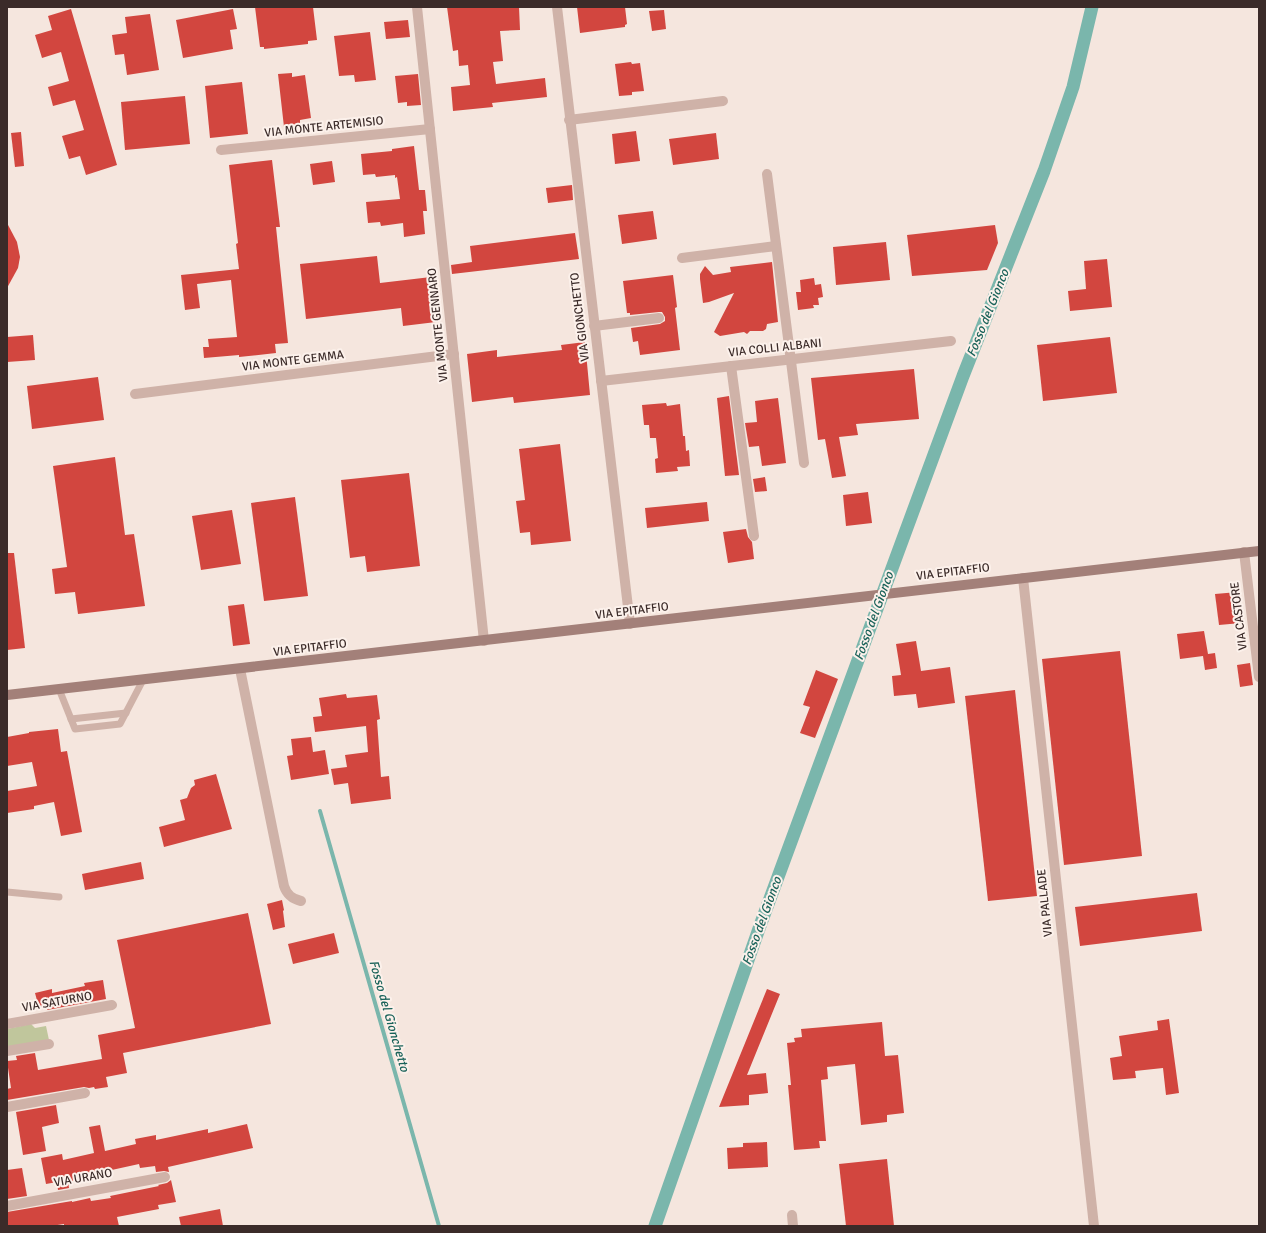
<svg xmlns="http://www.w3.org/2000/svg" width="1266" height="1233" font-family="Signika,sans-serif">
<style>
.green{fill:#c0c69c}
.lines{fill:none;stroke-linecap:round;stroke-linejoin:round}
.stream{stroke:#7ab6ac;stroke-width:4}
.canal{stroke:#7ab6ac;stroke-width:13}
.building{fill:#d2463f}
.service{stroke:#cfb2a8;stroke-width:7}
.minor{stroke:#cfb2a8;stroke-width:10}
.secondary{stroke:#a38079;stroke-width:10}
.labels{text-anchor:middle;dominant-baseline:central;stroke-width:4;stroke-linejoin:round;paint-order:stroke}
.street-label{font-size:12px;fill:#3b2b29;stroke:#fcf1eb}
.water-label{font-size:13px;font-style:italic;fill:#196259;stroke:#fcf1eb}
</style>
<rect width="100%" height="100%" fill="#f5e6de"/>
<polygon class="green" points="31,1024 35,1028 46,1026 49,1040 7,1047 7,1029"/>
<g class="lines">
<polyline class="stream" points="320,811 439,1226"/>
<polyline class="canal" points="655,1226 761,923 963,376 1044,171 1073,87 1092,7"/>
</g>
<g class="building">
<polygon points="255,7 313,7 317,40 308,41 308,44 264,49 264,47 260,47"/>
<polygon points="447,7 519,7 520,30 500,31 503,61 493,62 496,84 545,78 547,97 492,103 493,107 453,111 451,87 470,85 468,65 459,66 458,50 453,51"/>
<polygon points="577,7 625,7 627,24 625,25 625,27 580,33"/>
<polygon points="71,9 117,165 86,175 80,156 69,159 62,136 84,130 75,100 53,106 48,87 69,81 61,52 42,58 35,35 52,30 48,16"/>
<polygon points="233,9 237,29 230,30 233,49 183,58 176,20"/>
<polygon points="664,10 666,29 652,31 649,11"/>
<polygon points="150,14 159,70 127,75 124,54 115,55 112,35 127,33 125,17"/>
<polygon points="408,20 410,37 386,39 384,22"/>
<polygon points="370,32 376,80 355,82 354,75 339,76 334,36"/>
<polygon points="631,62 632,64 640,63 644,91 632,92 632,95 619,96 615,64"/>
<polygon points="292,73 292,77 305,75 311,118 300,120 300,125 284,127 278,74"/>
<polygon points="418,74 421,105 407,106 407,102 398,103 395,76"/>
<polygon points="242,82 248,134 210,138 205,86"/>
<polygon points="185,96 190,144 125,150 121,102"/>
<polygon points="636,131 640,161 615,164 612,134"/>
<polygon points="21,132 24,166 15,167 11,133"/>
<polygon points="716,133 719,159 673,165 669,139"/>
<polygon points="414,146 419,190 425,190 427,211 423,211 425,234 404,237 403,223 381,226 380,222 368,223 366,202 400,199 397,177 395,178 395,175 376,177 375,174 363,175 361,154 392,151 392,149"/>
<polygon points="272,160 280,227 276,227 288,343 275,344 276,353 239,357 239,355 204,358 203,347 209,347 208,339 237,337 231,280 197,284 200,308 185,310 181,275 239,269 236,244 238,243 229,165"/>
<polygon points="332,161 335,182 313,185 310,164"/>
<polygon points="572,185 573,200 548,203 546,188"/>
<polygon points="653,211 657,239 622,244 618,215"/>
<polygon points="7,223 17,242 20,257 18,268 7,288"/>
<polygon points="995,225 998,243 987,270 912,276 907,235"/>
<polygon points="575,233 579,259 452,274 451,265 472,262 470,246"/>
<polygon points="886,242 890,280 836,285 833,247"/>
<polygon points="377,256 380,283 431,277 436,322 403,326 401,308 306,319 300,264"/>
<polygon points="1107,259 1112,307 1070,311 1068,291 1086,289 1084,261"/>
<polygon points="772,262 778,322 767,324 766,329 763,331 750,331 747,334 744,332 720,336 714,332 734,293 709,302 703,303 700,279 700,274 705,266 713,275 731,272 730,267"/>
<polygon points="673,275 677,307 675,308 680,350 640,355 638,341 633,342 631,328 660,324 665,321 665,317 662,312 659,312 630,315 630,313 627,313 623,281"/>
<polygon points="814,278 815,285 821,284 823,297 818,298 819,305 813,305 814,308 798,310 796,292 801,292 800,280"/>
<polygon points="33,335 35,360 7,362 7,337"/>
<polygon points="1110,337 1117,393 1043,401 1037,345"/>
<polygon points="585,342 590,395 514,403 513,397 472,402 467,354 497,350 497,357 562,350 561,345"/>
<polygon points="914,369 919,419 856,424 858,435 839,437 846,476 832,478 825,439 818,440 811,378"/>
<polygon points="98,377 104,420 32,429 27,386"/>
<polygon points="729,396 739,475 725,476 717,398"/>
<polygon points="778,398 786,463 762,466 759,446 749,447 745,423 757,422 755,401"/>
<polygon points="666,403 667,406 680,404 683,436 685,436 686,451 689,450 690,466 677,467 678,471 656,473 655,459 658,458 656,438 650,438 649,425 644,425 642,405"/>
<polygon points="560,444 571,541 531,545 530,532 520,533 516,501 525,500 519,449"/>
<polygon points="115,457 125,535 134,534 145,606 78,614 75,592 55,594 52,569 67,567 53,466"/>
<polygon points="409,473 420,566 367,572 365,556 350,558 341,480"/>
<polygon points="765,477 767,491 755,492 753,479"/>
<polygon points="868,492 872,523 846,526 843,495"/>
<polygon points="295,497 308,596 264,601 251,503"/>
<polygon points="707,502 709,521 647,528 645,508"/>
<polygon points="232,510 241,564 201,570 192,516"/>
<polygon points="746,529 748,537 752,542 754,559 728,563 723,532"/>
<polygon points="7,553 14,553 25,648 7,650"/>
<polygon points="1238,592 1241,623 1219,625 1215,594"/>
<polygon points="244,604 250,644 233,646 228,606"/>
<polygon points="1204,631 1208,654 1215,653 1217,668 1205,670 1203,656 1180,659 1177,634"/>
<polygon points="916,641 921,671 950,667 955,703 918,708 916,694 894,696 892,676 901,675 896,644"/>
<polygon points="1120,651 1142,856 1064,865 1042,659"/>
<polygon points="1250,663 1253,685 1240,687 1237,665"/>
<polygon points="816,670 838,679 815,738 800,733 810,707 803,705"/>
<polygon points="1015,690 1037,896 988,901 965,696"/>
<polygon points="346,694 347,698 377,695 380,719 377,720 381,777 389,776 391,799 351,804 348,783 334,785 331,769 347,767 345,755 368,752 366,726 315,732 313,717 322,716 319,698"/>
<polygon points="58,729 61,752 67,751 82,832 61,836 54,802 34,806 34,809 7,813 7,791 37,786 32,762 7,766 7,737 29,733 29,732"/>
<polygon points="311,737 313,752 325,750 329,774 291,780 287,756 293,755 291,739"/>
<polygon points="216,774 232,829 164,847 159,827 185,820 180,800 187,798 191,788 195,785 194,780"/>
<polygon points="141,862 144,879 85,890 82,874"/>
<polygon points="1197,893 1202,931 1080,946 1075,907"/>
<polygon points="282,900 284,910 283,911 285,927 273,930 267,904"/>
<polygon points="248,913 271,1024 123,1053 127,1073 106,1077 108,1087 95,1089 94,1087 89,1088 84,1087 7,1100 7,1089 11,1088 7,1061 17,1060 16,1056 35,1053 38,1070 102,1059 98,1035 135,1028 117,940"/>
<polygon points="334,933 339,953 293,964 288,944"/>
<polygon points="103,980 106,999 47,1010 47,1006 39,1008 35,993 52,989 52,993 85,986 84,983"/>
<polygon points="767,989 780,994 747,1075 766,1073 768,1093 749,1095 749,1105 719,1107"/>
<polygon points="1169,1019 1179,1093 1166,1095 1163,1068 1135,1071 1136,1078 1113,1080 1110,1058 1122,1056 1119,1036 1158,1030 1157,1021"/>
<polygon points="882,1022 885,1056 898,1055 904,1113 887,1115 887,1122 861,1125 855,1064 827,1067 828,1079 821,1080 826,1141 819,1141 820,1148 794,1150 788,1085 791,1085 787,1043 795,1042 794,1038 802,1037 801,1029"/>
<polygon points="56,1105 59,1123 42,1127 46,1151 23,1155 16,1112"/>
<polygon points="247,1124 253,1148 168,1167 169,1172 164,1171 156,1172 155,1166 140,1168 139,1164 98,1173 98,1175 68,1182 69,1188 58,1190 57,1182 46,1184 41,1158 62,1154 63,1160 94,1153 89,1127 100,1125 105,1151 136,1144 135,1139 156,1135 156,1140 208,1129 208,1133"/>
<polygon points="767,1142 768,1167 728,1169 727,1148 743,1147 743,1143"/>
<polygon points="887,1159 894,1226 846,1226 839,1164"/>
<polygon points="22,1168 27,1196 7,1199 7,1170"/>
<polygon points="171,1180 176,1202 158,1205 159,1209 117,1217 119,1226 64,1226 64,1224 51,1226 7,1226 7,1212 72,1201 72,1202 90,1198 91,1201 111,1198 110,1196 159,1186 158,1185 167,1183"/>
<polygon points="220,1209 223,1226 181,1226 179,1217"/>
</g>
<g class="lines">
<g class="service">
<polyline points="59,689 75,729 120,724 143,680"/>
<polyline points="71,719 126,713"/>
<polyline points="7,892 59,897"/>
</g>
<g class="minor">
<polyline points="417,7 484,641"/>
<polyline points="557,7 630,624"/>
<polyline points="569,120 723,101"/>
<polyline points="221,150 430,129"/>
<polyline points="767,174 804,463"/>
<polyline points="682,258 776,246"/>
<polyline points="594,326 659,318"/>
<polyline points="731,366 754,536"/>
<polyline points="601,381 951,341"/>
<polyline points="135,394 454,354"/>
<polyline points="1244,552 1259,677"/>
<polyline points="1023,578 1094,1226"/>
<path d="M240 669 284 886C287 895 292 899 301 901"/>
<polyline points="7,1024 112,1005"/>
<polyline points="7,1051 49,1044"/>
<polyline points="7,1107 85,1093"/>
<polyline points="7,1206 165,1177"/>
<polyline points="792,1215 793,1226"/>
</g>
<polyline class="secondary" points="7,695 1259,551"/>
</g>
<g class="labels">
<g class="street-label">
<text transform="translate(324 127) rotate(-6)">VIA MONTE ARTEMISIO</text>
<text transform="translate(580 317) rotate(-97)">VIA GIONCHETTO</text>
<text transform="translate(438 325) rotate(-96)">VIA MONTE GENNARO</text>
<text transform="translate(775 348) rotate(-6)">VIA COLLI ALBANI</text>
<text transform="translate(293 361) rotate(-7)">VIA MONTE GEMMA</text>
<text transform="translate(953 572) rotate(-7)">VIA EPITAFFIO</text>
<text transform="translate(632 611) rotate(-7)">VIA EPITAFFIO</text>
<text transform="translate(1239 616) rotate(-97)">VIA CASTORE</text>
<text transform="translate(310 648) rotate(-7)">VIA EPITAFFIO</text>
<text transform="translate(1045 903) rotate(-96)">VIA PALLADE</text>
<text transform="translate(57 1002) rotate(-10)">VIA SATURNO</text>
<text transform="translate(83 1178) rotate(-10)">VIA URANO</text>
</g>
<g class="water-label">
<text transform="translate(988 313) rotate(-68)">Fosso del Gionco</text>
<text transform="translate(874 616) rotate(-70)">Fosso del Gionco</text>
<text transform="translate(762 921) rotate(-70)">Fosso del Gionco</text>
<text transform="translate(389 1016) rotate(74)">Fosso del Gionchetto</text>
</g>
</g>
<rect width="1266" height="1233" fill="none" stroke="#3b2b29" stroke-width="16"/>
</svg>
